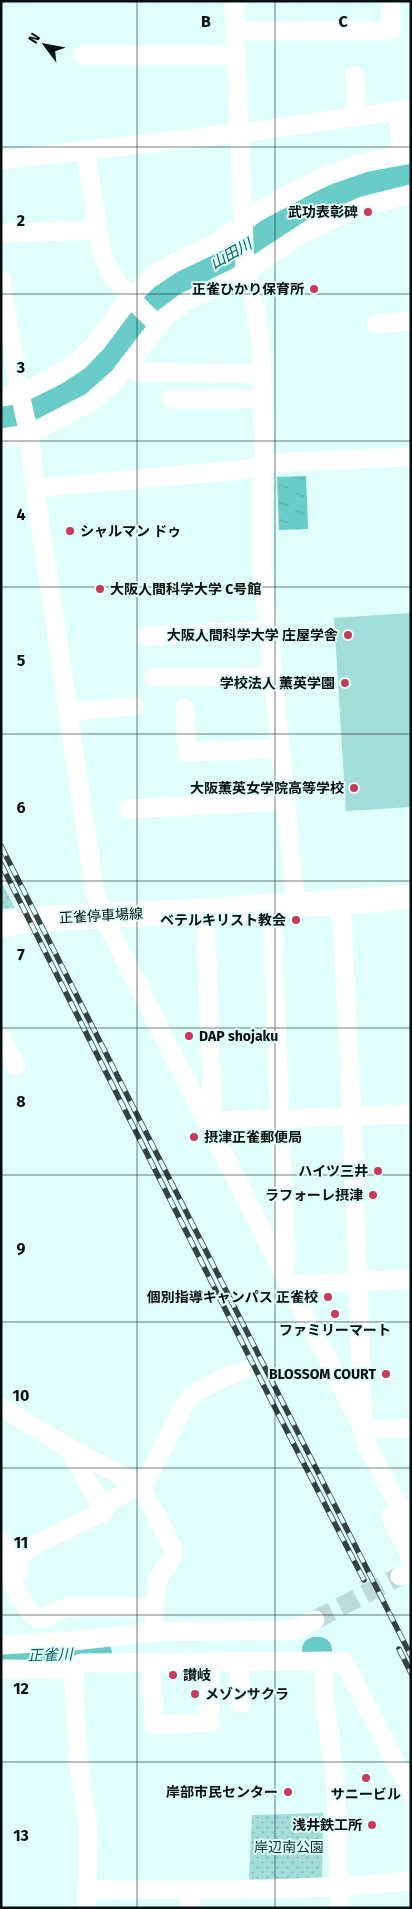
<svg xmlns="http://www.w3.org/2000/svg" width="412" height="1909" font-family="'Fira Sans','Noto Sans JP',sans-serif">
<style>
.grass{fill:url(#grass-dots)}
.garden{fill:#a2ddda}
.water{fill:url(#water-ripples)}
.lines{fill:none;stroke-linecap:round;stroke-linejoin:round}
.river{stroke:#6accc9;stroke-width:26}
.minor-tunnel{stroke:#bedad8;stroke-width:19;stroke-dasharray:19 9;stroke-linecap:butt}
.minor{stroke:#fff;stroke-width:19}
.major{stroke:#fff;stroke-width:25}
.rail-casing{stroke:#344242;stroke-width:5.5}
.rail{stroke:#dffefc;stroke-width:4;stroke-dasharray:11;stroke-linecap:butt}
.grid{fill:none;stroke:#050f0f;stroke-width:1;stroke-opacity:0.55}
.poi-dot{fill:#c93958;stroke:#dffefc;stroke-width:2}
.labels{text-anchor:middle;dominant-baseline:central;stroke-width:4;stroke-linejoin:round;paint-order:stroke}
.poi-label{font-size:14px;font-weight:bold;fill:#050f0f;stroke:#dffefc;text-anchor:end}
.street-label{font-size:14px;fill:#050f0f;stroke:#dffefc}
.park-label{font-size:14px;fill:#003130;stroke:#dffefc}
.water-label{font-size:15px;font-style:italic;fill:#09605f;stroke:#dffefc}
.grid-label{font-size:16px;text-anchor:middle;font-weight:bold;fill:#050f0f;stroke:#dffefc;stroke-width:4;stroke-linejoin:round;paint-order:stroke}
</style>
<defs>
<pattern id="grass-dots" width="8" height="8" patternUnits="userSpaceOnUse" patternTransform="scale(1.25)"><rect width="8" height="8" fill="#a2ddda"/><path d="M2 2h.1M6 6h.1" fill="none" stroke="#8abcba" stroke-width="1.8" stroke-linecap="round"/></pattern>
<pattern id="water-ripples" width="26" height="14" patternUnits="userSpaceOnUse" patternTransform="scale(1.25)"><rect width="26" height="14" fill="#6accc9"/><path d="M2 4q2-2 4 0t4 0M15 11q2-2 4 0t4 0" fill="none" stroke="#5aaeab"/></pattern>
</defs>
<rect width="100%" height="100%" fill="#dffefc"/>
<g class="grass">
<polygon points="1,881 15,908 1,909"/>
<polygon points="323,1813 322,1877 249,1882 252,1815"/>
</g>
<polygon class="garden" points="411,613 411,807 346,811 334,618"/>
<polygon class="water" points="306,476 308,529 279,530 277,477"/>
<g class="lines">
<g class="river">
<polyline points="1,418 31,410 70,390 85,380 118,347 149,307 183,280 219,262 297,214 340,195 372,184 411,177"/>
<polyline points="315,1650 319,1650"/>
<polyline points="1,1657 99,1653"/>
</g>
<polyline class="minor-tunnel" points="315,1620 400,1576"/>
<g class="minor">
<polyline points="234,1 245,267 251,287 261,340 264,452 262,466 262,565 296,904"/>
<polyline points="236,31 391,30 391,1"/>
<polyline points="82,55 237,55"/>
<polyline points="355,75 356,116"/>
<path d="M85 150 102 253C112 284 136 303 158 325"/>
<polyline points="1,160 240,133 409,109"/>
<polyline points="1,233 98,230"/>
<polyline points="1,280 20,394 29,434 35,488 95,894 103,916 363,1430 367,1445 411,1530"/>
<polyline points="376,324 411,321"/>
<polyline points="128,367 136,372 262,374"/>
<polyline points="1,397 20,394 56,376 79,361 97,342 130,298 148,280 172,264 218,242 257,212 325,176 362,163 401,155 399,110"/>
<polyline points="171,399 263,399"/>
<polyline points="1,438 29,434 91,402 119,377 165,317 185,302 237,277 309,230 363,206 411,194"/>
<polyline points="35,488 250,469 269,463 411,457"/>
<polyline points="147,636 270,630"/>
<polyline points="154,677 274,677"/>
<polyline points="185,708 187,752 281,749"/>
<polyline points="68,712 134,706"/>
<polyline points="129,809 286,801"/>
<polyline points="341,902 352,1116 363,1425"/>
<polyline points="272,906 280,1120 286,1256 284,1275"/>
<polyline points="205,911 213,1113 207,1123"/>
<polyline points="1,1038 16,1066"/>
<polyline points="207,1123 216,1121 411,1114"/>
<polyline points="288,1285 411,1279"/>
<polyline points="1,1407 68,1447 141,1486 148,1477 183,1407 192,1395 221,1379 242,1371"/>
<polyline points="363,1430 411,1428"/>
<polyline points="68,1447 101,1505 141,1486 175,1553 159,1577 154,1607 154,1632"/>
<polyline points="390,1516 411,1558"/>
<polyline points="1,1540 11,1562 20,1570"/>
<polyline points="4,1567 25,1605 31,1614 36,1618 42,1619 66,1607 154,1607"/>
<polyline points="1,1568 41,1542 105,1511 101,1505"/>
<polyline points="400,1576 411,1571"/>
<polyline points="1,1645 74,1641 154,1632 294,1630 315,1620"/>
<polyline points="324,1661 325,1704 336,1787 340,1908"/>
<polyline points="151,1662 154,1725 211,1722 209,1662"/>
<polyline points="1,1669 73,1670 78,1758 88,1826 87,1908"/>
<polyline points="73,1670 81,1663 344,1661 411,1793"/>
<polyline points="240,1704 240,1662"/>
<polyline points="87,1890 261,1889 339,1887 411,1881"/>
<polyline points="190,1890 191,1908"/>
</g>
<polyline class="major" points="1,925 38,919 205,911 411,897"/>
<defs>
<g id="rail">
<polyline points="1,846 411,1656"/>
<polyline points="1,864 271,1400 364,1580"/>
<polyline points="399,1649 411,1673"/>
</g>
</defs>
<use href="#rail" class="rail-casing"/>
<use href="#rail" class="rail"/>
</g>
<path class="grid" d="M137 1V1908M275 1V1908M1 147H411M1 294H411M1 441H411M1 587H411M1 734H411M1 881H411M1 1028H411M1 1175H411M1 1322H411M1 1468H411M1 1615H411M1 1762H411"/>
<g class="poi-dot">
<circle cx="368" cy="212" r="5"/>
<circle cx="314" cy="289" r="5"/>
<circle cx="70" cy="531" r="5"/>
<circle cx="100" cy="589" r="5"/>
<circle cx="348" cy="635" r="5"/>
<circle cx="345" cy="683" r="5"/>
<circle cx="354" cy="788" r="5"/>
<circle cx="296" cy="920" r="5"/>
<circle cx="189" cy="1036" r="5"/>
<circle cx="194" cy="1137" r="5"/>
<circle cx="378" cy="1171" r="5"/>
<circle cx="373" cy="1195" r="5"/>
<circle cx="328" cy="1297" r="5"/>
<circle cx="335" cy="1314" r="5"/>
<circle cx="386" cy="1374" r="5"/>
<circle cx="173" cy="1675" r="5"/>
<circle cx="195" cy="1694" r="5"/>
<circle cx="366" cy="1778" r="5"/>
<circle cx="288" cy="1792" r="5"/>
<circle cx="372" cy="1825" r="5"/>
</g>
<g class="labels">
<g class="poi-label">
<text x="358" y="212">武功表彰碑</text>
<text x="304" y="289">正雀ひかり保育所</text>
<text x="80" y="531" text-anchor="start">シャルマン ドゥ</text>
<text x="110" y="589" text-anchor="start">大阪人間科学大学 C号館</text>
<text x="338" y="635">大阪人間科学大学 庄屋学舎</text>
<text x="335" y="683">学校法人 薫英学園</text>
<text x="344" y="788">大阪薫英女学院高等学校</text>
<text x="286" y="920">ベテルキリスト教会</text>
<text x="199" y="1036" text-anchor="start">DAP shojaku</text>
<text x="204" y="1137" text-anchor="start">摂津正雀郵便局</text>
<text x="368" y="1171">ハイツ三井</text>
<text x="363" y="1195">ラフォーレ摂津</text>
<text x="318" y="1297">個別指導キャンパス 正雀校</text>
<text x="335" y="1330" text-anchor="middle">ファミリーマート</text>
<text x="376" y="1374">BLOSSOM COURT</text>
<text x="183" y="1675" text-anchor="start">讃岐</text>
<text x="205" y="1694" text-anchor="start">メゾンサクラ</text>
<text x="278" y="1792">岸部市民センター</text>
<text x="366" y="1794" text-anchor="middle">サニービル</text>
<text x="362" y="1825">浅井鉄工所</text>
</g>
<g class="street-label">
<text transform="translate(101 916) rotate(-3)">正雀停車場線</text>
</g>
<g class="park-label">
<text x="289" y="1847">岸辺南公園</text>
</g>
<g class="water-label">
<text transform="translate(231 254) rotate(-30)">山田川</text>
<text transform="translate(50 1655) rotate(-2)">正雀川</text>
</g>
</g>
<g class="grid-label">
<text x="206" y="27">B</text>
<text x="343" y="27">C</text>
<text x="21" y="226">2</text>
<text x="21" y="373">3</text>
<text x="21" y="520">4</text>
<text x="21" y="666">5</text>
<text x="21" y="813">6</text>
<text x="21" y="960">7</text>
<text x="21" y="1107">8</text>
<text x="21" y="1254">9</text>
<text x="21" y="1401">10</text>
<text x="21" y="1548">11</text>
<text x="21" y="1694">12</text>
<text x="21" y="1841">13</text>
</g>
<rect width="412" height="1909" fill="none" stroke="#050f0f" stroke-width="5"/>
<g transform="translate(45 45) rotate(302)" stroke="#dffefc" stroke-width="4" paint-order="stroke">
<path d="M0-4L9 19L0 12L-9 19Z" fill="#050f0f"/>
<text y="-8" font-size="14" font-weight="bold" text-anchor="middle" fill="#050f0f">N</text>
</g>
</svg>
